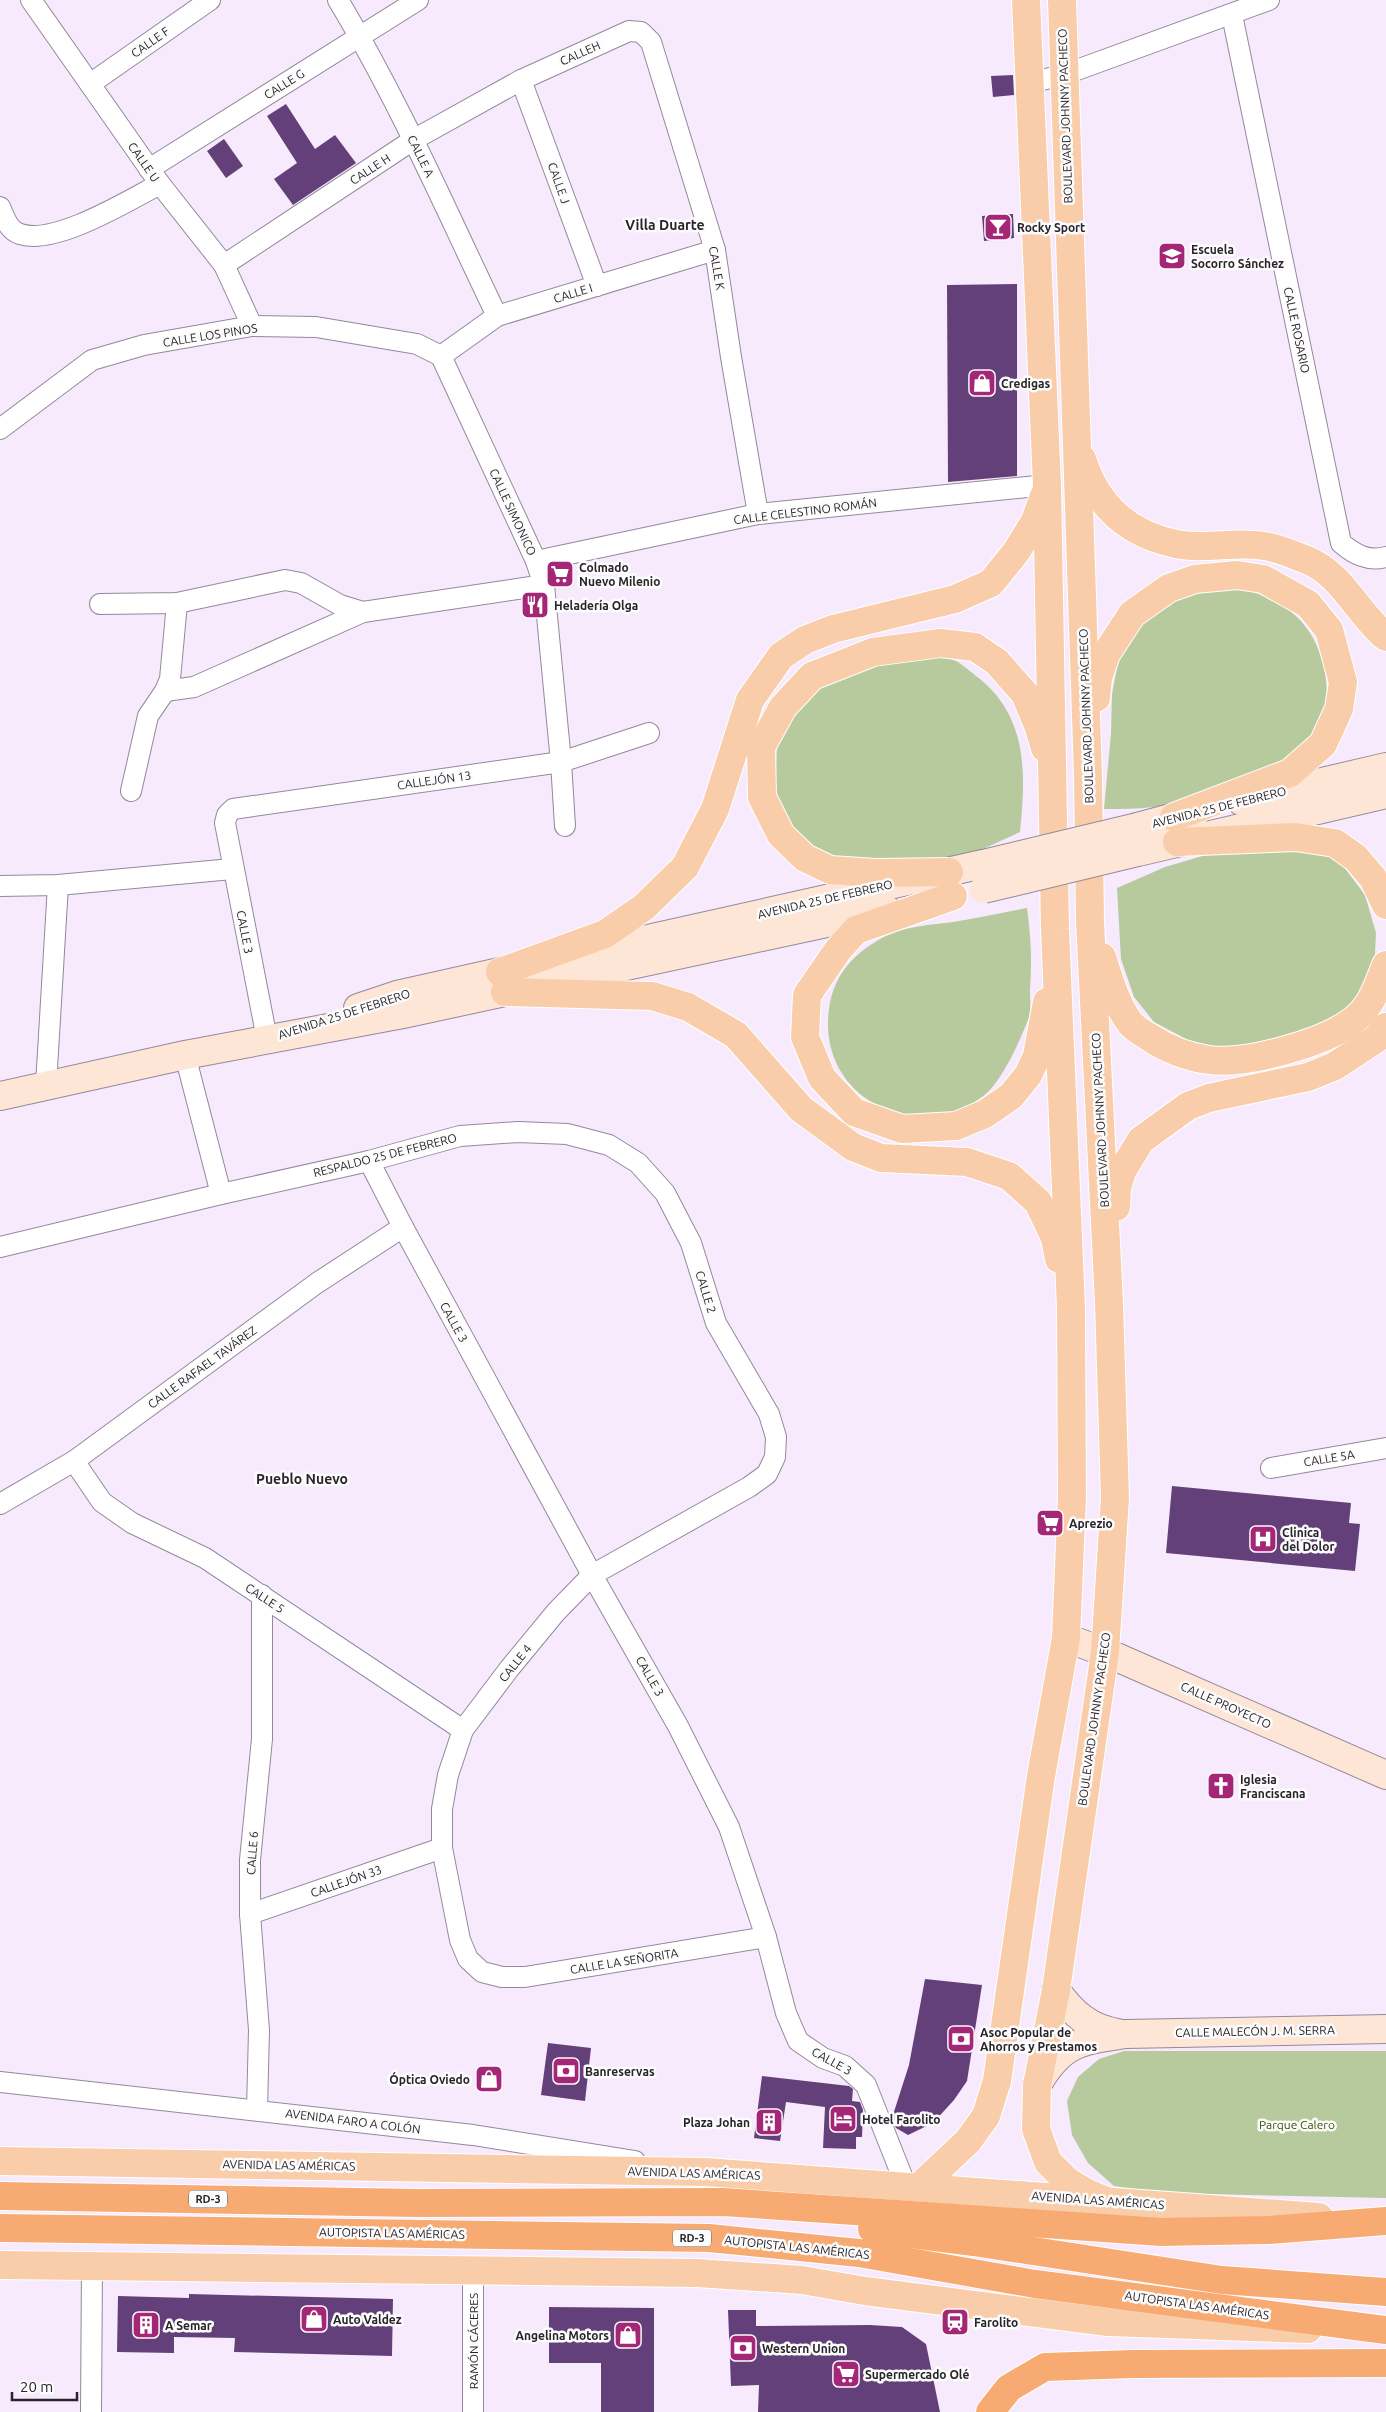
<svg xmlns="http://www.w3.org/2000/svg" width="1386" height="2412" font-family="Ubuntu,sans-serif">
<style>
.green{fill:#b6ca9d}
.building{fill:#63407a}
.lines{fill:none;stroke-linecap:round;stroke-linejoin:round}
.minor-casing{stroke:#94889a;stroke-width:22}
.secondary-casing{stroke:#94889a;stroke-width:30}
.primary-casing{stroke:#fff;stroke-width:30}
.motorway-casing{stroke:#fff;stroke-width:30}
.minor{stroke:#fff;stroke-width:20}
.secondary{stroke:#fde6d5;stroke-width:28}
.primary{stroke:#facdaa;stroke-width:28}
.motorway{stroke:#f7ab72;stroke-width:28}
.secondary-bridge-casing{stroke:#94889a;stroke-width:30;stroke-linecap:butt}
.secondary-bridge{stroke:#fde6d5;stroke-width:28}
.labels{text-anchor:middle;dominant-baseline:central;stroke-width:5;stroke-linejoin:round;paint-order:stroke}
.shield{fill:#fcfcfc;stroke:#68656a;stroke-width:1}
.shield-label{font-size:11px;font-weight:bold;fill:#29242b}
.street-label{font-size:12px;fill:#29242b;stroke:#fcfcfc}
.poi-label{font-size:12px;font-weight:bold;fill:#29242b;stroke:#fcfcfc;text-anchor:start}
.park-label{font-size:12px;fill:#395100;stroke:#fcfcfc}
.neighbourhood-label{font-size:14px;font-weight:bold;fill:#29242b;stroke:#fcfcfc}
</style>
<rect width="100%" height="100%" fill="#f7eafd"/>
<g class="green">
<path d="M1234 586C1258 593 1279 600 1298 618 1338 658 1339 742 1284 769 1273 775 1260 778 1248 782 1218 793 1186 803 1153 807 1137 809 1120 809 1104 809L1111 734 1112 694 1119 657 1137 625 1162 602 1197 588Z"/>
<path d="M916 654C929 656 947 656 958 662 964 666 970 671 976 676 1028 715 1026 773 1020 832L972 854 927 863 846 862 813 850 789 827 775 788 777 747 794 707 823 675Z"/>
<polygon points="1240,845 1318,846 1341,863 1365,895 1376,933 1374,973 1359,1003 1302,1036 1225,1049 1188,1040 1154,1022 1134,997 1121,959 1117,888 1165,867"/>
<path d="M1027 908C1031 938 1032 960 1030 991 1030 999 1031 1009 1029 1017 1021 1039 1001 1084 982 1097 912 1146 817 1096 829 1009 834 973 855 952 886 936 905 926 932 925 953 922 977 918 1002 913 1027 908Z"/>
<polygon points="1124,2051 1386,2051 1386,2198 1161,2193 1114,2186 1088,2163 1072,2135 1067,2101 1078,2077 1099,2059"/>
</g>
<g class="building">
<polygon points="1013,75 1014,95 993,97 991,76"/>
<polygon points="286,104 315,149 335,135 356,163 293,205 274,179 297,163 267,116"/>
<polygon points="224,139 243,166 226,178 207,151"/>
<polygon points="1013,214 1014,238 984,241 982,216"/>
<polygon points="1017,284 1017,476 948,482 947,285"/>
<polygon points="1172,1486 1351,1503 1349,1523 1360,1524 1355,1571 1166,1553"/>
<polygon points="925,1979 982,1985 967,2081 954,2100 933,2123 908,2135 896,2128 892,2118 909,2065"/>
<polygon points="548,2043 591,2048 585,2101 541,2095"/>
<polygon points="762,2076 849,2086 853,2089 852,2101 860,2102 863,2110 862,2137 856,2137 856,2149 823,2148 825,2107 786,2102 780,2141 754,2138"/>
<polygon points="189,2294 393,2299 392,2356 234,2352 235,2338 174,2337 174,2353 117,2352 118,2296 189,2298"/>
<polygon points="549,2307 654,2308 654,2412 601,2412 601,2363 549,2363"/>
<polygon points="728,2310 756,2310 756,2326 870,2325 902,2327 926,2344 940,2412 758,2412 759,2385 731,2386"/>
</g>
<g class="lines">
<defs>
<g id="minor">
<polyline points="31,0 160,184 224,265 252,326"/>
<path d="M338 0C399 101 446 210 497 316"/>
<path d="M1232 15 1341 543C1354 554 1368 562 1386 557"/>
<polyline points="521,80 597,286"/>
<polyline points="1029,83 1063,75 1269,0"/>
<polyline points="90,84 210,0"/>
<polyline points="149,169 418,0"/>
<path d="M0 207C5 218 8 230 20 234 55 246 129 200 160 184"/>
<polyline points="224,265 413,140 521,80 629,31 641,32 651,42 715,250 731,357 758,514"/>
<polyline points="441,356 536,561 544,585 561,762 565,826"/>
<polyline points="441,356 497,316 715,250"/>
<polyline points="0,429 92,360 144,345 252,326 316,327 417,344 441,356"/>
<polyline points="536,561 758,514 1047,485"/>
<polyline points="177,603 170,679 165,691 194,687 363,612 544,585"/>
<polyline points="100,604 177,603 285,580 301,583 340,605 363,612"/>
<polyline points="131,791 148,716 165,691"/>
<polyline points="0,886 58,885 232,869"/>
<polyline points="267,1039 225,823 227,815 233,809 561,762 649,733"/>
<polyline points="185,1055 221,1194"/>
<polyline points="46,1085 58,885"/>
<polyline points="369,1161 403,1227 592,1575 678,1726 729,1827 766,1937 786,2013 798,2041 823,2058 845,2066 866,2085 906,2186"/>
<polyline points="0,1247 221,1194 369,1161 460,1136 518,1132 567,1134 609,1145 638,1163 665,1193 691,1243 716,1323 769,1414 776,1437 775,1457 767,1474 749,1487 592,1575 556,1612 509,1669 463,1730 448,1775 442,1809 442,1848 460,1940 468,1959 482,1972 502,1977 525,1977 766,1937"/>
<polyline points="74,1461 102,1502 132,1523 205,1558 463,1730"/>
<polyline points="1271,1468 1386,1448"/>
<polyline points="0,1504 74,1461 317,1283 403,1227"/>
<polyline points="250,1914 442,1848"/>
<polyline points="0,2082 473,2135 635,2161"/>
<polyline points="257,2110 259,2030 250,1914 250,1860 262,1739 262,1595"/>
<polyline points="91,2412 92,2267"/>
<polyline points="473,2412 473,2270"/>
</g>
<g id="secondary">
<polyline points="1241,801 1386,767"/>
<polyline points="1137,827 1197,811"/>
<polyline points="1138,852 1386,794"/>
<polyline points="572,956 983,864"/>
<polyline points="358,1008 397,995 522,967"/>
<polyline points="0,1096 185,1055 403,1014 887,910"/>
<polyline points="1066,1638 1105,1652 1386,1775"/>
<path d="M1056 1990C1072 2013 1090 2029 1118 2033"/>
<path d="M1037 2085C1061 2043 1079 2041 1125 2034L1386 2029"/>
</g>
<g id="primary">
<polyline points="1062,0 1088,776 1090,921 1109,1303 1115,1498 1105,1652 1056,1990 1037,2085 1036,2129 1048,2162 1067,2181 1087,2193 1106,2201"/>
<path d="M1082 459C1097 506 1128 534 1176 544 1204 550 1235 541 1264 546 1278 548 1294 555 1307 560 1342 574 1358 614 1386 637"/>
<polyline points="1096,698 1098,678 1106,654 1132,614 1169,588 1195,579 1237,575 1263,579 1308,604 1329,630 1343,682 1339,709 1323,744 1290,773 1174,817"/>
<polyline points="1177,842 1295,837 1335,843 1356,858 1373,878 1386,905"/>
<polyline points="949,872 876,873 830,870 805,858 781,835 762,797 761,747 783,707 812,676 873,652 941,643 975,647 997,662 1025,694 1038,725 1045,748"/>
<polyline points="953,896 856,930 838,950 807,995 805,1037 822,1078 854,1112 902,1129 956,1126 985,1114 1011,1096 1028,1075 1037,1056 1047,1002"/>
<path d="M1102 957C1109 979 1116 1004 1130 1023 1135 1029 1143 1033 1149 1037 1167 1049 1187 1057 1209 1060 1246 1065 1325 1043 1354 1020 1372 1006 1378 985 1386 965"/>
<polyline points="500,972 605,934 644,907 685,867 715,809 750,700 781,656 805,640 833,629 955,599 991,583 1016,552 1035,521 1044,496"/>
<polyline points="505,992 652,996 688,1007 736,1035 801,1109 853,1147 881,1158 967,1162 1009,1176 1038,1202 1055,1238 1059,1259"/>
<polyline points="1116,1207 1117,1188 1122,1171 1141,1140 1188,1106 1209,1098 1308,1077 1335,1066 1376,1039 1386,1027"/>
<polyline points="0,2161 705,2172 1319,2217"/>
<polyline points="919,2187 968,2141 986,2116 997,2081 1041,1776 1066,1638 1072,1497 1071,1308 1055,929 1047,485 1026,0"/>
<polyline points="0,2265 697,2273 802,2280 865,2291 1108,2322 1308,2329"/>
</g>
<g id="motorway">
<polyline points="0,2196 417,2203 723,2202 1161,2232 1268,2230 1386,2221"/>
<polyline points="0,2228 709,2238 859,2253 1035,2284 1386,2330"/>
<polyline points="872,2229 974,2242 1222,2280 1386,2292"/>
<polyline points="990,2412 1009,2388 1045,2367 1133,2364 1386,2363"/>
</g>
</defs>
<use href="#minor" class="minor-casing"/>
<use href="#secondary" class="secondary-casing"/>
<use href="#primary" class="primary-casing"/>
<use href="#motorway" class="motorway-casing"/>
<use href="#minor" class="minor"/>
<use href="#secondary" class="secondary"/>
<use href="#primary" class="primary"/>
<use href="#motorway" class="motorway"/>
<defs>
<g id="secondary-bridge">
<polyline points="983,864 1137,827"/>
<polyline points="984,889 1138,852"/>
</g>
</defs>
<use href="#secondary-bridge" class="secondary-bridge-casing"/>
<use href="#secondary-bridge" class="secondary-bridge"/>
</g>
<defs>
<symbol id="bar-square" viewBox="-11 -11 22 22"><rect x="-9" y="-9" width="18" height="18" rx="4" fill="#a42677" stroke="#fcfcfc"/><path d="M-6-5H6L.8 .8V4.5H3.5V6h-7V4.5H-.8V.8Z" fill="#fff"/></symbol>
<symbol id="school-square" viewBox="-11 -11 22 22"><rect x="-9" y="-9" width="18" height="18" rx="4" fill="#a42677" stroke="#fcfcfc"/><path d="M0-5L7-2L0 1L-7-2ZM-4 1L0 2.5L4 1V4Q0 6-4 4Z" fill="#fff"/></symbol>
<symbol id="shop-square" viewBox="-11 -11 22 22"><rect x="-9" y="-9" width="18" height="18" rx="4" fill="#a42677" stroke="#fcfcfc"/><path d="M-5-2.5h2.3a2.7 3.5 0 0 1 5.4 0H5L5.5 6h-11ZM-1.5-2.5h3a1.5 2.3 0 0 0-3 0Z" fill="#fff"/></symbol>
<symbol id="supermarket-square" viewBox="-11 -11 22 22"><rect x="-9" y="-9" width="18" height="18" rx="4" fill="#a42677" stroke="#fcfcfc"/><path d="M-6-5.5h2.5l.6 2H6L4.5 2H-2.5L-4.4-4H-6ZM-1.5 3.2a1.3 1.3 0 1 0 .1 0ZM3 3.2a1.3 1.3 0 1 0 .1 0Z" fill="#fff"/></symbol>
<symbol id="restaurant-square" viewBox="-11 -11 22 22"><rect x="-9" y="-9" width="18" height="18" rx="4" fill="#a42677" stroke="#fcfcfc"/><path d="M-5-6h1v4h1v-4h1v4h1v-4h1v5L-1.5 .5V6h-2V.5L-5-1ZM5-6V6H3V1.5H1.5Q1.5-4 5-6Z" fill="#fff"/></symbol>
<symbol id="hospital-square" viewBox="-11 -11 22 22"><rect x="-9" y="-9" width="18" height="18" rx="4" fill="#a42677" stroke="#fcfcfc"/><path d="M-5-5h3v3.5h4V-5h3V5h-3V1.5h-4V5h-3Z" fill="#fff"/></symbol>
<symbol id="church-square" viewBox="-11 -11 22 22"><rect x="-9" y="-9" width="18" height="18" rx="4" fill="#a42677" stroke="#fcfcfc"/><path d="M-1.2-6h2.4v3.5h3.3v2.4h-3.3V6h-2.4V-.1h-3.3v-2.4h3.3Z" fill="#fff"/></symbol>
<symbol id="bank-square" viewBox="-11 -11 22 22"><rect x="-9" y="-9" width="18" height="18" rx="4" fill="#a42677" stroke="#fcfcfc"/><path d="M-6-4H6V4H-6ZM0-2.3a2.3 2.3 0 1 0 0 4.6a2.3 2.3 0 1 0 0-4.6Z" fill="#fff"/></symbol>
<symbol id="hotel-square" viewBox="-11 -11 22 22"><rect x="-9" y="-9" width="18" height="18" rx="4" fill="#a42677" stroke="#fcfcfc"/><path d="M-6-4.5h1.5V1H6V5H4.5V3h-9V5H-6ZM-4 0a1.8 1.8 0 1 1 3.6 0ZM.5 0V-2.5h3Q6-2.5 6 0Z" fill="#fff"/></symbol>
<symbol id="building-square" viewBox="-11 -11 22 22"><rect x="-9" y="-9" width="18" height="18" rx="4" fill="#a42677" stroke="#fcfcfc"/><path d="M-4-6H4V6H1V3H-1V6H-4ZM-2.5-4.3h1.7v1.8h-1.7ZM.8-4.3h1.7v1.8H.8ZM-2.5-1h1.7V.8h-1.7ZM.8-1h1.7V.8H.8Z" fill="#fff"/></symbol>
<symbol id="station-square" viewBox="-11 -11 22 22"><rect x="-9" y="-9" width="18" height="18" rx="4" fill="#a42677" stroke="#fcfcfc"/><path d="M-3-6H3Q5-6 5-4V2Q5 4 3 4L4.5 6H3L1.5 4h-3L-3 6H-4.5L-3 4Q-5 4-5 2V-4Q-5-6-3-6ZM-3.5-4v3h7v-3ZM-3.5 1v1.5H-2V1ZM2 1v1.5H3.5V1Z" fill="#fff"/></symbol>
</defs>
<g fill-rule="evenodd">
<use href="#bar-square" x="982" y="211" width="32" height="32"/>
<use href="#school-square" x="1156" y="240" width="32" height="32"/>
<use href="#shop-square" x="966" y="367" width="32" height="32"/>
<use href="#supermarket-square" x="544" y="558" width="32" height="32"/>
<use href="#restaurant-square" x="519" y="589" width="32" height="32"/>
<use href="#supermarket-square" x="1034" y="1507" width="32" height="32"/>
<use href="#hospital-square" x="1247" y="1523" width="32" height="32"/>
<use href="#church-square" x="1205" y="1770" width="32" height="32"/>
<use href="#bank-square" x="945" y="2023" width="32" height="32"/>
<use href="#bank-square" x="550" y="2055" width="32" height="32"/>
<use href="#shop-square" x="473" y="2063" width="32" height="32"/>
<use href="#hotel-square" x="827" y="2103" width="32" height="32"/>
<use href="#building-square" x="753" y="2106" width="32" height="32"/>
<use href="#shop-square" x="298" y="2303" width="32" height="32"/>
<use href="#station-square" x="939" y="2306" width="32" height="32"/>
<use href="#building-square" x="130" y="2309" width="32" height="32"/>
<use href="#shop-square" x="612" y="2319" width="32" height="32"/>
<use href="#bank-square" x="727" y="2332" width="32" height="32"/>
<use href="#supermarket-square" x="830" y="2358" width="32" height="32"/>
</g>
<g class="labels">
<g class="shield">
<rect x="189" y="2190.5" width="38" height="17" rx="4"/>
<rect x="673" y="2229.5" width="38" height="17" rx="4"/>
</g>
<g class="shield-label">
<text x="208" y="2199">RD-3</text>
<text x="692" y="2238">RD-3</text>
</g>
<g class="street-label">
<text transform="translate(150 42) rotate(-35)">CALLE F</text>
<text transform="translate(580 53) rotate(-24)">CALLEH</text>
<text transform="translate(284 84) rotate(-32)">CALLE G</text>
<text transform="translate(1065 116) rotate(-92)">BOULEVARD JOHNNY PACHECO</text>
<text transform="translate(421 156) rotate(64)">CALLE A</text>
<text transform="translate(144 162) rotate(55)">CALLE U</text>
<text transform="translate(370 169) rotate(-33)">CALLE H</text>
<text transform="translate(559 183) rotate(70)">CALLE J</text>
<text transform="translate(717 268) rotate(80)">CALLE K</text>
<text transform="translate(573 293) rotate(-17)">CALLE I</text>
<text transform="translate(1297 330) rotate(78)">CALLE ROSARIO</text>
<text transform="translate(210 335) rotate(-9)">CALLE LOS PINOS</text>
<text transform="translate(805 511) rotate(-7)">CALLE CELESTINO ROMÁN</text>
<text transform="translate(513 512) rotate(65)">CALLE SIMONICO</text>
<text transform="translate(1086 716) rotate(-92)">BOULEVARD JOHNNY PACHECO</text>
<text transform="translate(434 780) rotate(-8)">CALLEJÓN 13</text>
<text transform="translate(1219 807) rotate(-14)">AVENIDA 25 DE FEBRERO</text>
<text transform="translate(825 899) rotate(-13)">AVENIDA 25 DE FEBRERO</text>
<text transform="translate(245 932) rotate(79)">CALLE 3</text>
<text transform="translate(344 1014) rotate(-18)">AVENIDA 25 DE FEBRERO</text>
<text transform="translate(1100 1120) rotate(-93)">BOULEVARD JOHNNY PACHECO</text>
<text transform="translate(385 1155) rotate(-14)">RESPALDO 25 DE FEBRERO</text>
<text transform="translate(706 1292) rotate(73)">CALLE 2</text>
<text transform="translate(454 1322) rotate(61)">CALLE 3</text>
<text transform="translate(202 1367) rotate(-36)">CALLE RAFAEL TAVÁREZ</text>
<text transform="translate(1329 1458) rotate(-9)">CALLE 5A</text>
<text transform="translate(265 1598) rotate(33)">CALLE 5</text>
<text transform="translate(515 1663) rotate(-51)">CALLE 4</text>
<text transform="translate(650 1676) rotate(60)">CALLE 3</text>
<text transform="translate(1226 1705) rotate(24)">CALLE PROYECTO</text>
<text transform="translate(1094 1719) rotate(-82)">BOULEVARD JOHNNY PACHECO</text>
<text transform="translate(252 1853) rotate(-86)">CALLE 6</text>
<text transform="translate(346 1881) rotate(-19)">CALLEJÓN 33</text>
<text transform="translate(624 1961) rotate(-9)">CALLE LA SEÑORITA</text>
<text transform="translate(1255 2031) rotate(-1)">CALLE MALECÓN J. M. SERRA</text>
<text transform="translate(832 2061) rotate(29)">CALLE 3</text>
<text transform="translate(353 2121) rotate(7)">AVENIDA FARO A COLÓN</text>
<text transform="translate(289 2165) rotate(1)">AVENIDA LAS AMÉRICAS</text>
<text transform="translate(694 2173) rotate(2)">AVENIDA LAS AMÉRICAS</text>
<text transform="translate(1098 2200) rotate(4)">AVENIDA LAS AMÉRICAS</text>
<text transform="translate(392 2233) rotate(1)">AUTOPISTA LAS AMÉRICAS</text>
<text transform="translate(797 2247) rotate(6)">AUTOPISTA LAS AMÉRICAS</text>
<text transform="translate(1197 2305) rotate(8)">AUTOPISTA LAS AMÉRICAS</text>
<text transform="translate(473 2341) rotate(-90)">RAMÓN CÁCERES</text>
</g>
<g class="poi-label">
<text x="1017" y="227">Rocky Sport</text>
<text x="1191" y="249">Escuela<tspan x="1191" dy="14">Socorro Sánchez</tspan></text>
<text x="1001" y="383">Credigas</text>
<text x="579" y="567">Colmado<tspan x="579" dy="14">Nuevo Milenio</tspan></text>
<text x="554" y="605">Heladería Olga</text>
<text x="1069" y="1523">Aprezio</text>
<text x="1282" y="1532">Clinica<tspan x="1282" dy="14">del Dolor</tspan></text>
<text x="1240" y="1779">Iglesia<tspan x="1240" dy="14">Franciscana</tspan></text>
<text x="980" y="2032">Asoc Popular de<tspan x="980" dy="14">Ahorros y Prestamos</tspan></text>
<text x="585" y="2071">Banreservas</text>
<text x="470" y="2079" text-anchor="end">Óptica Oviedo</text>
<text x="862" y="2119">Hotel Farolito</text>
<text x="750" y="2122" text-anchor="end">Plaza Johan</text>
<text x="333" y="2319">Auto Valdez</text>
<text x="974" y="2322">Farolito</text>
<text x="165" y="2325">A Semar</text>
<text x="609" y="2335" text-anchor="end">Angelina Motors</text>
<text x="762" y="2348">Western Union</text>
<text x="865" y="2374">Supermercado Olé</text>
</g>
<g class="park-label">
<text x="1297" y="2124">Parque Calero</text>
</g>
<g class="neighbourhood-label">
<text x="665" y="225">Villa Duarte</text>
<text x="302" y="1479">Pueblo Nuevo</text>
</g>
</g>
<path d="M12 2392v8h65v-8" fill="none" stroke="#29242b" stroke-width="2.5"/>
<text x="20" y="2392" font-size="15" fill="#29242b" stroke="#fcfcfc" stroke-width="4" paint-order="stroke">20 m</text>
</svg>
